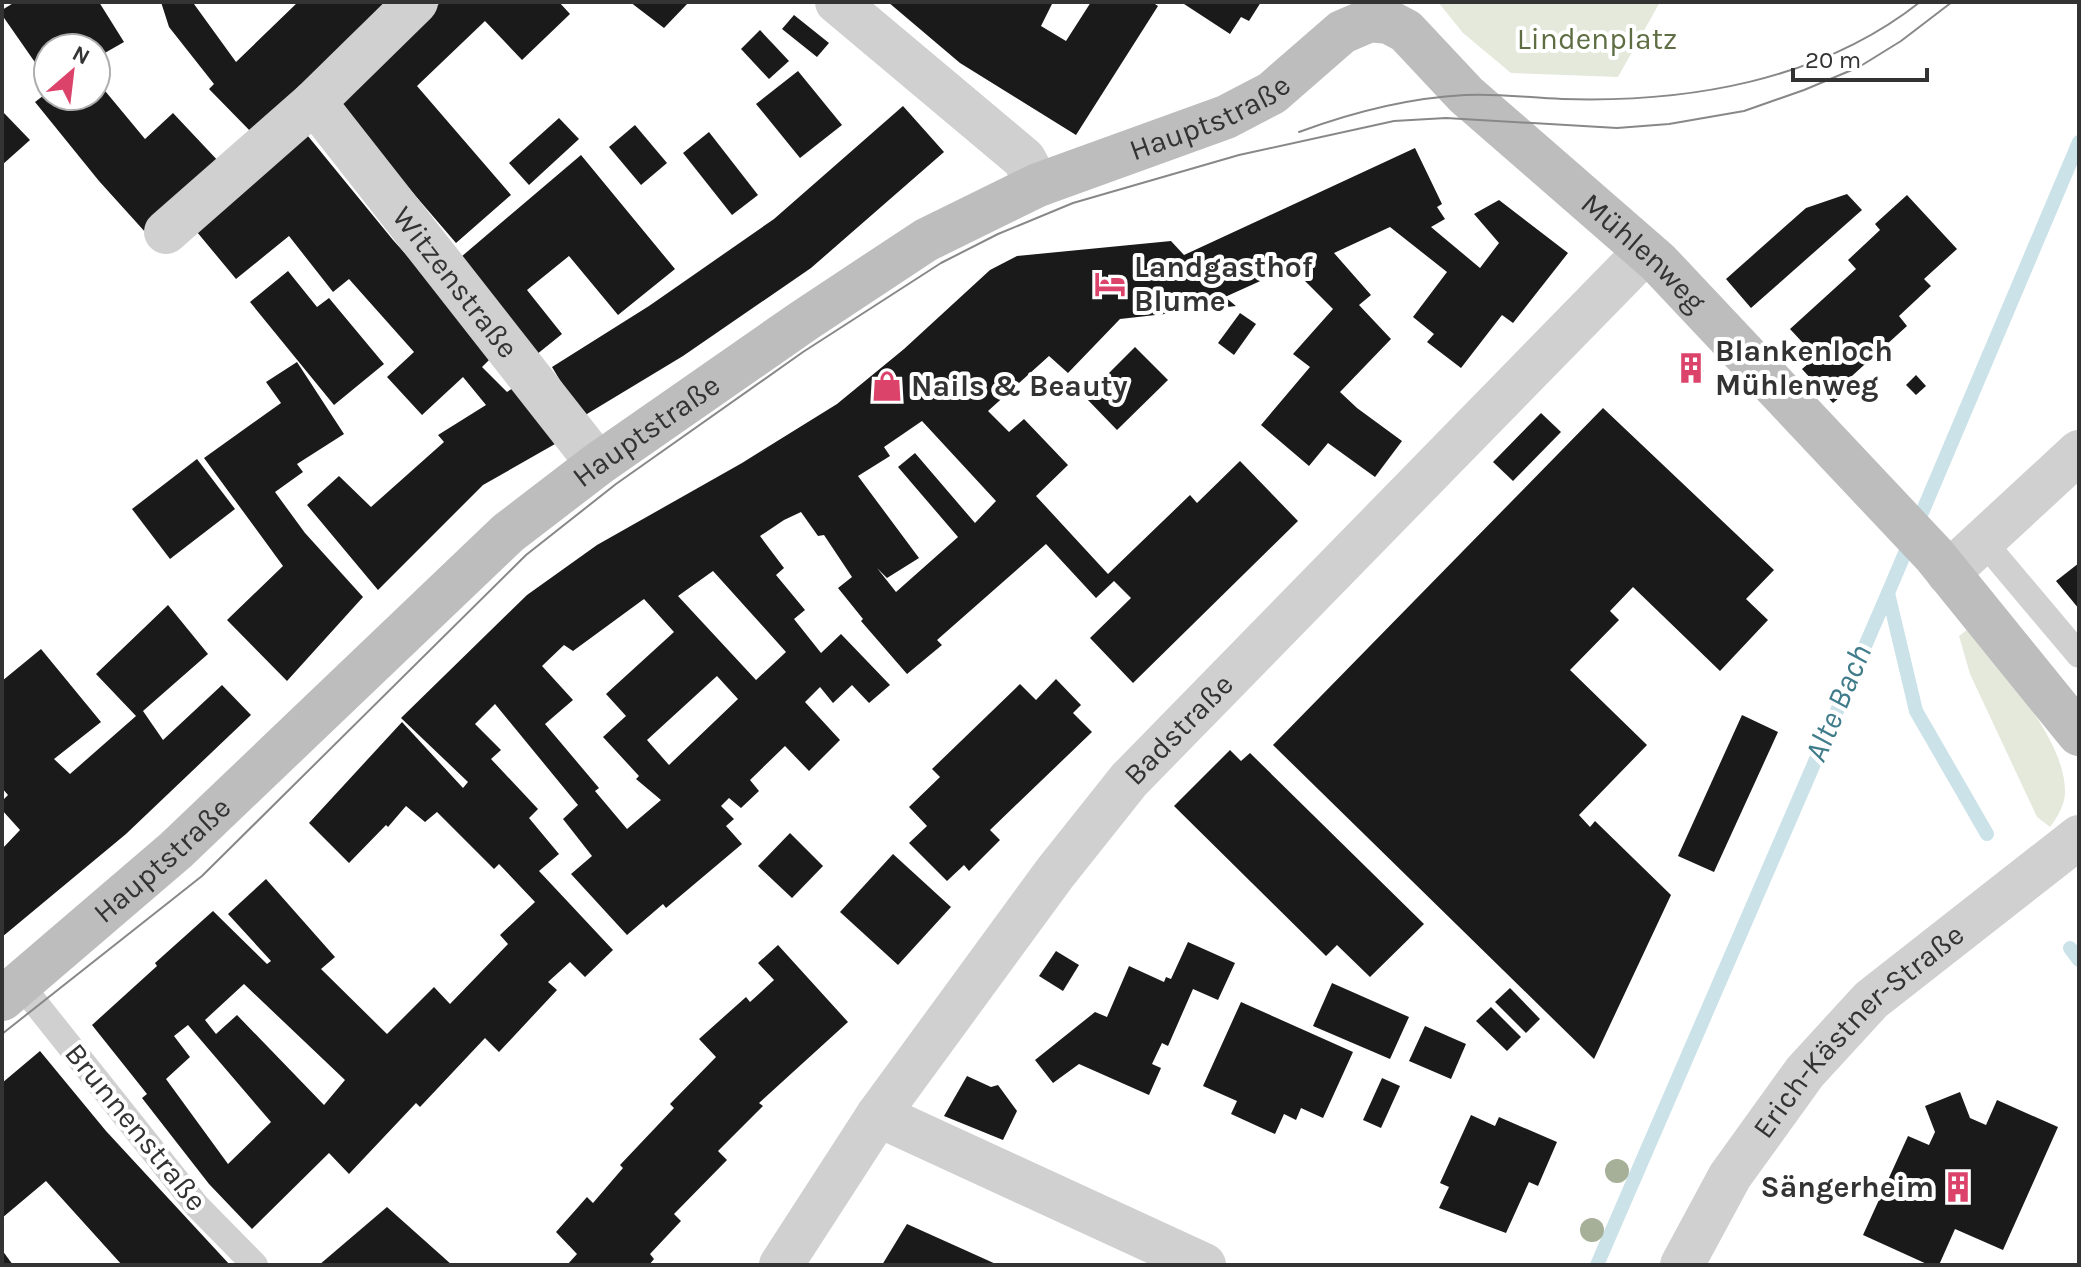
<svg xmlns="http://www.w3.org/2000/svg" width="2081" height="1267" font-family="Karla,sans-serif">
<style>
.green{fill:#e5e9dc}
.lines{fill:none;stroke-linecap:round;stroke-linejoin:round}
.stream{stroke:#cae2e8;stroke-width:14}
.building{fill:#1a1a1a;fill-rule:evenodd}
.lane{stroke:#d0d0d0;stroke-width:26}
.street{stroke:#d0d0d0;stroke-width:44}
.secondary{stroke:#bdbdbd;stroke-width:44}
.tram{stroke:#888;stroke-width:2}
.tree{fill:#a6af97}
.labels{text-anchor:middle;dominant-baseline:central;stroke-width:8;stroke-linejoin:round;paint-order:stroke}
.park-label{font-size:30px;fill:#5e6d42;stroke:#fff}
.street-label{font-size:30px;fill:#333;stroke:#fff}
.poi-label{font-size:30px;font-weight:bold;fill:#333;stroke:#fff;text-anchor:start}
.water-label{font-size:32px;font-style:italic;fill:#417c8b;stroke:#fff}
</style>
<rect width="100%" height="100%" fill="#fff"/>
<g class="green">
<polygon points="1438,2 1660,2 1618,77 1511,73 1463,33"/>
<path d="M1968 629C2000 670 2067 739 2065 794 2064 806 2057 818 2050 827L2037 817 1970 674 1959 636Z"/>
</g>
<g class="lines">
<g class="stream">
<polyline points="1888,593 1916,711 1987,834"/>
<polyline points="2070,948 2079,960"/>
<polyline points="1597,1265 1888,593 2079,142"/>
</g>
</g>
<g class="building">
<polygon points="15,2 99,2 124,42 96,58 96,48 48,48 48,81 2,15 2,10"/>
<polygon points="161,2 195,2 194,4 236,62 298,2 386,2 255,136 209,89 214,84 169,27"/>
<polygon points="441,2 559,2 570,14 522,60 485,21 417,86 511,195 456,243 334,101"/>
<polygon points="630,2 689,2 664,28"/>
<polygon points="888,2 1053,2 1041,26 1066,41 1091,2 1152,2 1158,6 1076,135 960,63"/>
<polygon points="1181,2 1261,2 1249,21 1241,17 1230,34"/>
<polygon points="794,15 829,43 817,57 782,29"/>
<polygon points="760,30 789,61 769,79 741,49"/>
<polygon points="798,71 842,125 800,158 756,104"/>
<polygon points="96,80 145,139 173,113 221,164 146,233 99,181 35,102 48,92 48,96 96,96"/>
<polygon points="903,106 944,152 811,268 683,356 582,417 552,367 649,306 774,219"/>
<polygon points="4,113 30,140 2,165 2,115"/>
<polygon points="559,118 579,139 529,185 509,163"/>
<polygon points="635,125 667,163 641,185 609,147"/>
<polygon points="303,130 393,240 495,354 482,367 507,392 521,383 555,444 483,485 378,590 307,505 339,476 371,507 444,442 438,435 486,405 463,377 422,415 387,377 414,352 349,279 333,292 289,236 236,279 187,220"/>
<polygon points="709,132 758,195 732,215 683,153"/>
<path d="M1415 148 1442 204 1437 207 1445 219 1431 227 1480 268 1499 243 1474 214 1499 200 1568 253 1513 323 1502 315 1461 368 1427 342 1434 334 1413 317 1447 272 1390 227 1334 253 1371 295 1359 305 1391 339 1340 392 1357 408 1402 441 1375 477 1328 443 1309 466 1261 425 1310 367 1293 354 1333 309 1291 267 1225 297 1236 306 1120 319 1068 373 1049 356 988 411 1009 432 1024 419 1068 465 1036 496 1108 574 1190 495 1197 503 1240 461 1298 521 1133 683 1090 638 1131 598 1114 581 1096 598 1046 544 937 640 942 645 907 674 861 621 863 619 838 588 852 577 824 535 818 536 801 512 784 520 760 536 784 568 776 575 805 610 794 619 821 653 841 634 890 685 869 703 852 685 833 703 820 687 805 702 840 740 809 771 785 746 750 780 759 791 741 808 729 798 721 806 734 819 726 826 742 844 666 908 663 904 627 935 571 874 592 856 563 819 578 805 495 704 475 724 501 750 491 759 538 809 529 818 559 854 539 871 613 950 585 977 570 962 548 982 557 990 499 1052 485 1038 420 1107 416 1103 349 1174 329 1153 252 1229 209 1184 142 1098 147 1094 92 1025 157 966 155 963 213 911 267 964 271 961 228 914 266 879 335 957 321 969 387 1034 434 987 450 1004 508 944 500 935 535 902 499 864 494 869 437 812 425 822 406 806 388 827 386 825 349 863 309 823 402 722 463 788 468 782 401 718 527 595 597 545 742 463 837 404 904 349 990 270 1017 256 1171 241 1184 255ZM922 421 996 501 975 523 915 453 898 467 958 537 896 592 877 568 887 578 919 558 858 476 890 456 884 447ZM713 571 786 652 756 680 678 596ZM644 599 674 632 606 694 626 716 603 737 639 776 636 779 661 800 627 829 595 791 599 788 545 724 573 700 542 666 564 645 573 651ZM717 676 738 699 669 765 647 740ZM244 984 345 1080 324 1105 237 1015 216 1034 205 1020ZM188 1025 271 1122 228 1164 166 1079 190 1057 174 1036Z"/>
<polygon points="581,155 675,269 618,315 569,256 527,290 562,334 536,355 461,257"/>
<polygon points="1847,194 1862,210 1751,308 1726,279 1806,208"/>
<polygon points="1907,195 1957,249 1924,279 1931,286 1899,316 1907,326 1842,385 1847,391 1833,403 1802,369 1816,357 1790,329 1856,269 1848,260 1880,230 1875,224"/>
<polygon points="288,271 317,307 329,298 384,364 334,405 250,302"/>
<polygon points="1240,313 1256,324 1234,355 1218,343"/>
<polygon points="1135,347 1168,380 1117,430 1085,397"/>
<polygon points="1689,355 1704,371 1693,381 1679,366"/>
<polygon points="297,362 344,434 297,464 303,472 275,492 305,533 363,597 287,681 227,620 283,566 204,458 281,403 266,382"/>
<polygon points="1916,375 1926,386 1916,395 1906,385"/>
<polygon points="1603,408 1774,570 1746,599 1768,620 1720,671 1633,587 1610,611 1619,620 1570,670 1647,745 1579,815 1590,827 1595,821 1671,895 1594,1059 1273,745"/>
<polygon points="1541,413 1561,432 1513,481 1493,462"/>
<polygon points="197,459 235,509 170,559 132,509"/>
<polygon points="2079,563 2079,609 2056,581"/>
<polygon points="168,605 208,654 143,711 163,740 222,685 251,715 126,834 2,937 2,849 20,830 2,810 2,801 8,795 2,788 2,681 41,649 101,722 54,759 70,774 136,716 96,674"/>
<polygon points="1056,679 1081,705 1073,713 1092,732 990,830 1000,840 969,871 964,865 947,881 909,843 927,826 909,807 940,777 932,769 1020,684 1036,700"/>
<polygon points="1742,715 1778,732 1714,872 1678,856"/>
<polygon points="1230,750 1241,761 1250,753 1424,924 1370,977 1337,945 1326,956 1174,806"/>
<polygon points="790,833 823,866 792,898 758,866"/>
<polygon points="893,854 951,907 898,965 840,912"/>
<polygon points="1188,942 1235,963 1218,1000 1193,989 1168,1046 1162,1043 1152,1064 1161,1068 1149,1095 1079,1064 1053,1083 1035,1060 1095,1012 1107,1017 1129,966 1164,982 1166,977 1171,979"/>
<polygon points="778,945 848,1022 759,1103 763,1106 718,1151 727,1160 674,1214 681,1221 650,1254 654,1259 649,1265 567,1265 577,1254 556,1232 587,1197 593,1203 623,1168 620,1165 674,1108 670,1104 716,1057 699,1039 746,997 750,1002 774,980 758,963"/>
<polygon points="1056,951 1079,965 1063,991 1039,976"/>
<polygon points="1332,983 1409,1017 1390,1059 1313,1026"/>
<polygon points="1510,988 1540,1019 1526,1033 1495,1002"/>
<polygon points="1241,1002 1353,1052 1323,1118 1301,1108 1296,1120 1284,1114 1275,1134 1231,1114 1237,1101 1203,1086"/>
<polygon points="1491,1007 1521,1037 1507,1051 1476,1021"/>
<polygon points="1425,1026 1466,1044 1451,1079 1409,1061"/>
<polygon points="40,1051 106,1131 230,1265 122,1265 46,1181 2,1218 2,1083"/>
<polygon points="967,1076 991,1087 998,1085 1017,1111 1003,1140 944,1116"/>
<polygon points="1382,1078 1400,1086 1381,1128 1363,1120"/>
<polygon points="1960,1092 1970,1118 1986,1125 1997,1100 2058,1127 2003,1250 1955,1229 1939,1265 1929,1265 1863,1235 1908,1136 1929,1145 1935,1132 1925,1106"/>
<polygon points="1471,1115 1495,1126 1499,1117 1557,1142 1538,1186 1529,1182 1506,1233 1439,1208 1449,1187 1440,1183"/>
<polygon points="387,1207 452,1265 319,1265"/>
<polygon points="907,1224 967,1251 998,1265 882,1265"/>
<polygon points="2,1250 13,1265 2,1265"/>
</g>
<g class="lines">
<g class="lane">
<polyline points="1983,541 2079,655"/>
<polyline points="21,985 197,1206 255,1265"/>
</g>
<g class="street">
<path id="s1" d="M416 2 314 102 598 464"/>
<polyline points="837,2 1024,159 1038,185"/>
<polyline points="166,232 314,102"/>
<polyline points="1948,573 2079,452"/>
<polyline points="878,1115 1204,1265"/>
<path id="s2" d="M781 1265 878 1115 1055 873 1129 780 1645 252"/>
<path id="s3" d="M1682 1265 1730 1176 1805 1072 1871 1000 2079 837"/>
</g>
<path class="secondary" id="s4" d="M2 999 176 850 508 533 598 464 805 320 926 240 1038 185 1226 117 1272 93 1342 32 1370 20 1389 22 1406 31 1466 95 1658 262 1934 555 2079 734"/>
<g class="tram">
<path d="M1299 132C1353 112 1407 98 1465 95 1497 93 1530 98 1562 99 1687 103 1820 81 1920 2"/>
<polyline points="2,1034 202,876 526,555 616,484 803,352 941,263 998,234 1073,203 1239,155 1394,121 1446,118 1617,128 1669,124 1744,111 1804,90 1859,67 1901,41 1952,2"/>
</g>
</g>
<g class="tree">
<circle cx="1617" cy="1171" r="12"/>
<circle cx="1592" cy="1230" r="12"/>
</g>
<defs>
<symbol id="hotel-bare" viewBox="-9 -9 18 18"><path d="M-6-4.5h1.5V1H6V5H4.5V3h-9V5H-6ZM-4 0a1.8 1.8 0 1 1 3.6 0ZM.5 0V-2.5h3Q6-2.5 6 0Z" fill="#dc436b" stroke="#fff" stroke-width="2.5" paint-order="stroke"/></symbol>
<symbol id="building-bare" viewBox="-9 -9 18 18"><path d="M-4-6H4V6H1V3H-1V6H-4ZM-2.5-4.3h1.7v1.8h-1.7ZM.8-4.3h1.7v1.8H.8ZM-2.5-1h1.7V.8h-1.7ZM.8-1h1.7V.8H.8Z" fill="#dc436b" stroke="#fff" stroke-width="2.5" paint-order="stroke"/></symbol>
<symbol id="shop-bare" viewBox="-9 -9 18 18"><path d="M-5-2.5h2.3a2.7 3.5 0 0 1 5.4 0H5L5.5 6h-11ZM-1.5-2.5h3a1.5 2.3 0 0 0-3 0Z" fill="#dc436b" stroke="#fff" stroke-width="2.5" paint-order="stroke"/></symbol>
</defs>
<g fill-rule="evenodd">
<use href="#hotel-bare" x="1088" y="262" width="44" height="44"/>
<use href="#building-bare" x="1669" y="346" width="44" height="44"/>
<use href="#shop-bare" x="865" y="364" width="44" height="44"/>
<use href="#building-bare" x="1936" y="1165" width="44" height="44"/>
</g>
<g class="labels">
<g class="park-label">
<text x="1597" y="39">Lindenplatz</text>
</g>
<g class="street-label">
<text stroke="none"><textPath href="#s4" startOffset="1508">Hauptstraße</textPath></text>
<text stroke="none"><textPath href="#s4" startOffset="2062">Mühlenweg</textPath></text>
<text stroke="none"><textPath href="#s1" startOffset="372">Witzenstraße</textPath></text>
<text stroke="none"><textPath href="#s4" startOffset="860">Hauptstraße</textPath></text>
<text stroke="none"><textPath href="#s2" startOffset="668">Badstraße</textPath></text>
<text stroke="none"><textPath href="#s4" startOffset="212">Hauptstraße</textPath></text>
<text stroke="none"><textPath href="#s3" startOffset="296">Erich-Kästner-Straße</textPath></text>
<text transform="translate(136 1127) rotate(51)">Brunnenstraße</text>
</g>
<g class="poi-label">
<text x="1134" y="267">Landgasthof<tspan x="1134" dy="34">Blume</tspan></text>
<text x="1715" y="351">Blankenloch<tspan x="1715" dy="34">Mühlenweg</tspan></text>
<text x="911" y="386">Nails &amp; Beauty</text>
<text x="1934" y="1187" text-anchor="end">Sängerheim</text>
</g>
<g class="water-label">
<text transform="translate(1838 703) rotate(-67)">Alte Bach</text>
</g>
</g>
<rect width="2081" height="1267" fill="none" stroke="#333333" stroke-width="8"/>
<g transform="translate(72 72) rotate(28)"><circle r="38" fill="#ffffff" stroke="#adadad" stroke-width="2"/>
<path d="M0-6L14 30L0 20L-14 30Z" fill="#dc436b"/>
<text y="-12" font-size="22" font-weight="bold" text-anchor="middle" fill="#333333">N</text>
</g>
<path d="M1793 68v12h134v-12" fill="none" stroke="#333333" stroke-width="4"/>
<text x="1805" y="68" font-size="24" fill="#333333" stroke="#ffffff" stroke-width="6" paint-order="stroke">20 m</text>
</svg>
